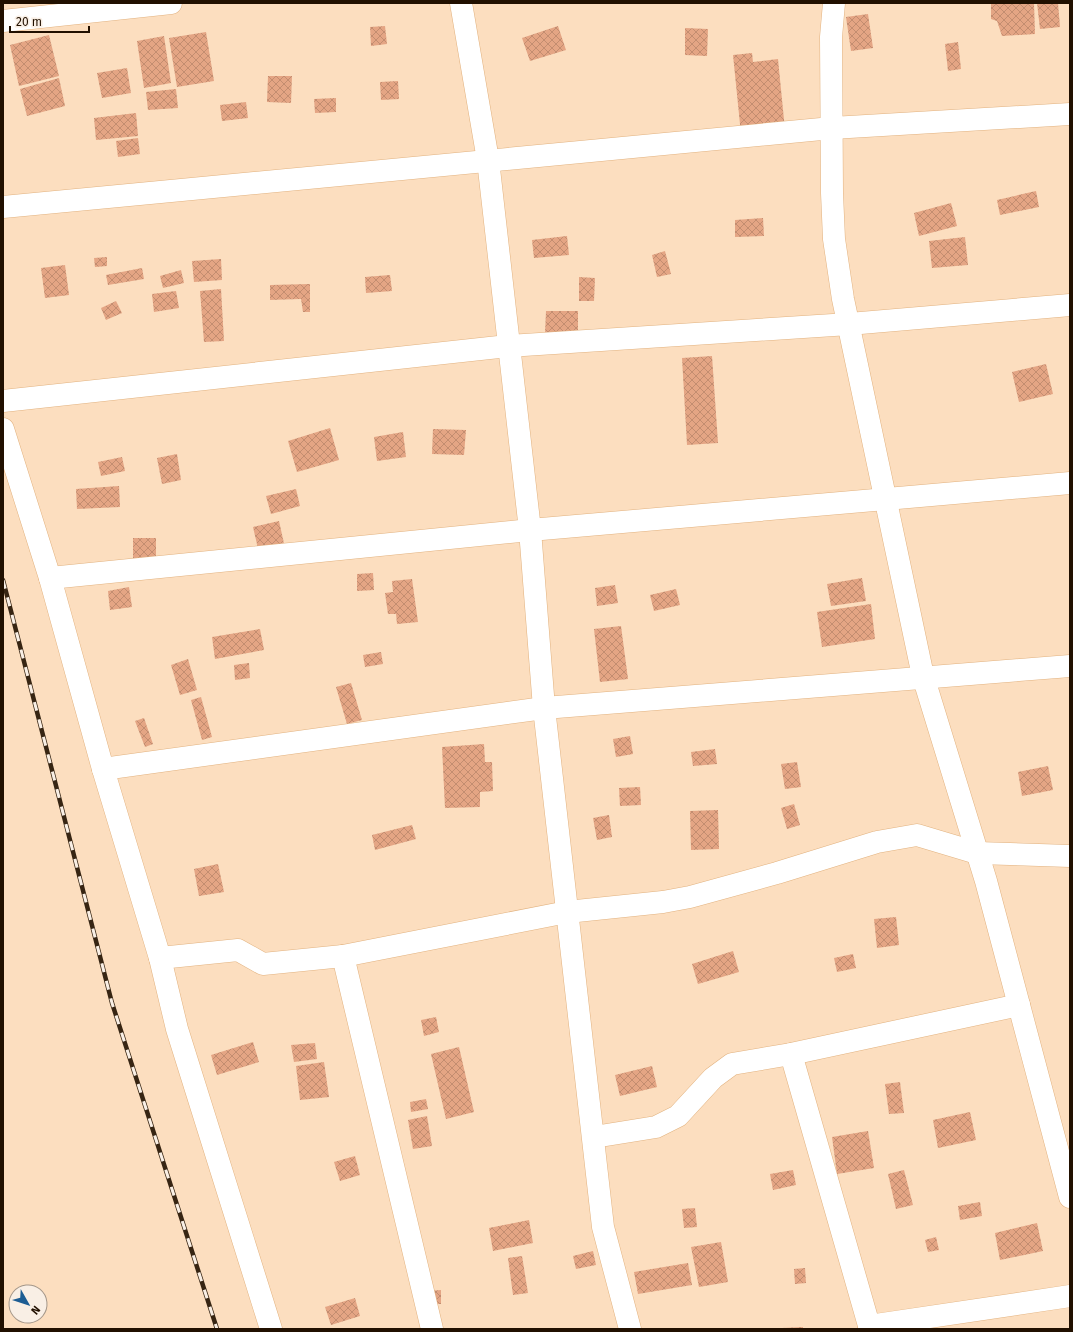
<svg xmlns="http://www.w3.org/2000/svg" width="1073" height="1332" font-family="'Fira Sans',sans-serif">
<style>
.building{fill:url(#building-cross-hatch)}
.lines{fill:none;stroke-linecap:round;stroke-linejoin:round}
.minor-casing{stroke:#e2b27f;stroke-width:23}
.minor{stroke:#fff;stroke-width:22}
.rail-casing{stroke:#372513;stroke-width:4.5}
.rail{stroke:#f9efe5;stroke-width:3;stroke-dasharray:9;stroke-linecap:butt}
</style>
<defs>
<pattern id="building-cross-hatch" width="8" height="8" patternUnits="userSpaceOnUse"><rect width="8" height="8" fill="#e4a584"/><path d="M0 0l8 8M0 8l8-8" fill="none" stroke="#c38d70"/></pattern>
</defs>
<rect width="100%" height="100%" fill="#fcdebf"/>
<g class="building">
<polygon points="991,3 1034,3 1035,34 1002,36 997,21 991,19"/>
<polygon points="1037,3 1058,3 1060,27 1040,29"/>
<polygon points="868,14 873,48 851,51 846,17"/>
<polygon points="385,26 387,44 371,46 370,27"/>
<polygon points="558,26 566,50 530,61 522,38"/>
<polygon points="685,28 708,29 707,56 685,55"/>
<polygon points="206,32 214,81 177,87 169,38"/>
<polygon points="49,35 59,76 19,86 10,45"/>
<polygon points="164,36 171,83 144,88 137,41"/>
<polygon points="958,42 961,69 948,71 945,44"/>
<polygon points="752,53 753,62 778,59 785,130 741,134 733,55"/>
<polygon points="127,68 131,93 102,98 97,73"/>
<polygon points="268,76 292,76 291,103 267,102"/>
<polygon points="59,78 65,106 27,116 20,89"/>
<polygon points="398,81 399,99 381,100 380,82"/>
<polygon points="176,89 178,108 148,110 146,92"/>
<polygon points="336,98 336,112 315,113 314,99"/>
<polygon points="246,102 248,118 222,121 220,105"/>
<polygon points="136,113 138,136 96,140 94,118"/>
<polygon points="138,138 140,154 118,157 116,141"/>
<polygon points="1036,191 1039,207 1000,215 997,200"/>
<polygon points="951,203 957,226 919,236 914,213"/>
<polygon points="763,218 764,236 735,237 735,220"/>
<polygon points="567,236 569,255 534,258 532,240"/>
<polygon points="965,237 968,265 932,268 929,241"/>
<polygon points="665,251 671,274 657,277 652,255"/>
<polygon points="107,257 107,266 95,267 94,258"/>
<polygon points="221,259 222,280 194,282 192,261"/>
<polygon points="65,265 69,295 45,298 41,268"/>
<polygon points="142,268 144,279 108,285 106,275"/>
<polygon points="181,270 184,283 163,288 160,276"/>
<polygon points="390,275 392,291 366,293 365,277"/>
<polygon points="579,277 595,278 594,301 579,301"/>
<polygon points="310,284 310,312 303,312 301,299 270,300 270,285"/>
<polygon points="221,289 224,341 204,342 200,291"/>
<polygon points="176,291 179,308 154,312 152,294"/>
<polygon points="116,301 122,313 106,320 101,308"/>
<polygon points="546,311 578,311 578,333 545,333"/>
<polygon points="712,356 718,443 687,445 682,358"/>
<polygon points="1046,364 1053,394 1019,402 1012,372"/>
<polygon points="330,428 339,460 297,472 288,441"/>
<polygon points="433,429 466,430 464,455 432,454"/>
<polygon points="403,432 406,457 377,461 374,437"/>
<polygon points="177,454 181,480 162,484 157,458"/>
<polygon points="122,457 125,471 101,476 98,462"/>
<polygon points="119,486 120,507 77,509 76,489"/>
<polygon points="296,489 300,506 271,514 266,496"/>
<polygon points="279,521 285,548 259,553 253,527"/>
<rect x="133" y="538" width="23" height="20"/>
<polygon points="373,573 374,590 357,591 357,574"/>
<polygon points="862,578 866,601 831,606 827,584"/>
<polygon points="412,579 418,622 397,624 396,614 388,614 385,593 393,592 392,581"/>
<polygon points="615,585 618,603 597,606 595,588"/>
<polygon points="129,587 132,607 110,610 108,591"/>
<polygon points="676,589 680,605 654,611 650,595"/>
<polygon points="871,604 875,639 822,647 817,612"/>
<polygon points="621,626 628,679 600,682 594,629"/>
<polygon points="260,629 264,650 215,659 212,637"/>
<polygon points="381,652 383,664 365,667 363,655"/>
<polygon points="188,659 197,690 180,695 171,665"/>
<polygon points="249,663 250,678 235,680 234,665"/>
<polygon points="351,683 362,720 347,724 336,687"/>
<polygon points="201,697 212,737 202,740 191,700"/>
<polygon points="144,718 153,744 145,747 135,721"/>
<polygon points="630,736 633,754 616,757 613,739"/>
<polygon points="484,744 485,762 492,762 493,791 480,792 480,807 445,808 442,747"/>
<polygon points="715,749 717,764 693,766 691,752"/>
<polygon points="797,762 801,787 785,789 781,764"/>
<polygon points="1048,766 1053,790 1022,796 1018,772"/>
<polygon points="640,787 641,805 620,806 619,788"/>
<polygon points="794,804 800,825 787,829 781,808"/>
<polygon points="718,810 719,849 691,850 690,811"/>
<polygon points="609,815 612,837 597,840 593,818"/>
<polygon points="412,825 416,839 375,850 372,835"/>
<polygon points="218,864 224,892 199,896 194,869"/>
<polygon points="896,917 899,945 877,948 874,919"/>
<polygon points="733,951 739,972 698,984 692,964"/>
<polygon points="853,954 856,968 837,972 834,958"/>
<polygon points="436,1017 439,1032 424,1036 421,1020"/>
<polygon points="253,1042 259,1062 217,1075 211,1055"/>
<polygon points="315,1043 317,1059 294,1062 291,1045"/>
<polygon points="459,1047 474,1112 446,1119 431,1054"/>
<polygon points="324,1062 329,1097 300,1100 296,1066"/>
<polygon points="652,1066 657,1087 620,1096 615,1075"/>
<polygon points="900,1082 904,1113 889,1114 885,1084"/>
<polygon points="426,1099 428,1109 411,1112 410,1102"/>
<polygon points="970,1112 976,1140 938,1148 933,1120"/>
<polygon points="427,1116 432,1146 413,1149 408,1120"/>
<polygon points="868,1131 874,1168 837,1174 832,1137"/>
<polygon points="355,1156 360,1175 340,1181 334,1162"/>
<polygon points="793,1170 796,1185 773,1190 770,1174"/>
<polygon points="904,1170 913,1205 896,1209 888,1174"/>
<polygon points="980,1202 982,1216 960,1220 958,1206"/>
<polygon points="695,1208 697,1227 684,1228 682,1209"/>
<polygon points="529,1220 533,1243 493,1251 489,1228"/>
<polygon points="1037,1223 1043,1251 1000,1260 995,1233"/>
<polygon points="936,1237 939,1250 928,1252 925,1240"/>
<polygon points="721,1242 728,1282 699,1287 691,1247"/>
<polygon points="593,1251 596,1265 576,1269 573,1256"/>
<polygon points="522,1256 528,1293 513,1295 508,1258"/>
<polygon points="688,1263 692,1285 638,1294 634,1272"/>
<polygon points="805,1268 806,1283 795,1284 794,1269"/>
<polygon points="441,1290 441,1304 426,1304 426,1291"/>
<polygon points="355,1298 360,1316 331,1325 325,1307"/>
<polygon points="803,1327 803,1329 782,1329 782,1328"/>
</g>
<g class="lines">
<defs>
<g id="minor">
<polyline points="461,3 488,160 530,530 544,708 603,1227 630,1329"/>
<polyline points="834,3 831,37 832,193 834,239 843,299 923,676 986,881 1070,1197"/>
<polyline points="3,21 171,3"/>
<polyline points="3,207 832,128 1070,114"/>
<polyline points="3,401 508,346 849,324 1070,305"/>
<polyline points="3,429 50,578 103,769 160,958 177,1029 271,1329"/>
<polyline points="50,578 530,530 1070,483"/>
<polyline points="103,769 544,708 1070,666"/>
<polyline points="343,956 432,1329"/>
<polyline points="160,958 238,950 263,964 343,956 567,912 663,902 690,897 777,873 877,842 917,835 977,853 1070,856"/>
<polyline points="791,1054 870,1329"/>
<polyline points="594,1137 656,1127 678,1116 713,1078 732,1064 791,1054 1019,1005"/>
<polyline points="869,1326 1070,1296"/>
</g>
</defs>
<use href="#minor" class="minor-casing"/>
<use href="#minor" class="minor"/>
<defs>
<polyline id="rail" points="3,580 112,1003 217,1329"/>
</defs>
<use href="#rail" class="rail-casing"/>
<use href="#rail" class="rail"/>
</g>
<rect width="1073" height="1332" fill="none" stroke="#211000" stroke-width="8"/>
<g transform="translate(28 1304) rotate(129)"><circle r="19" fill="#f9efe5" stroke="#a39689"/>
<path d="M0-3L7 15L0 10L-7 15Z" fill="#1d5d93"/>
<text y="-6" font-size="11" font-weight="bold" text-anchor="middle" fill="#211000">N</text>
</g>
<path d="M10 26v6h79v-6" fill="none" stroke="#211000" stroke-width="2"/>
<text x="16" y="26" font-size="12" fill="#211000" stroke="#f9efe5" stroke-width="3" paint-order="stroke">20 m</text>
</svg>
